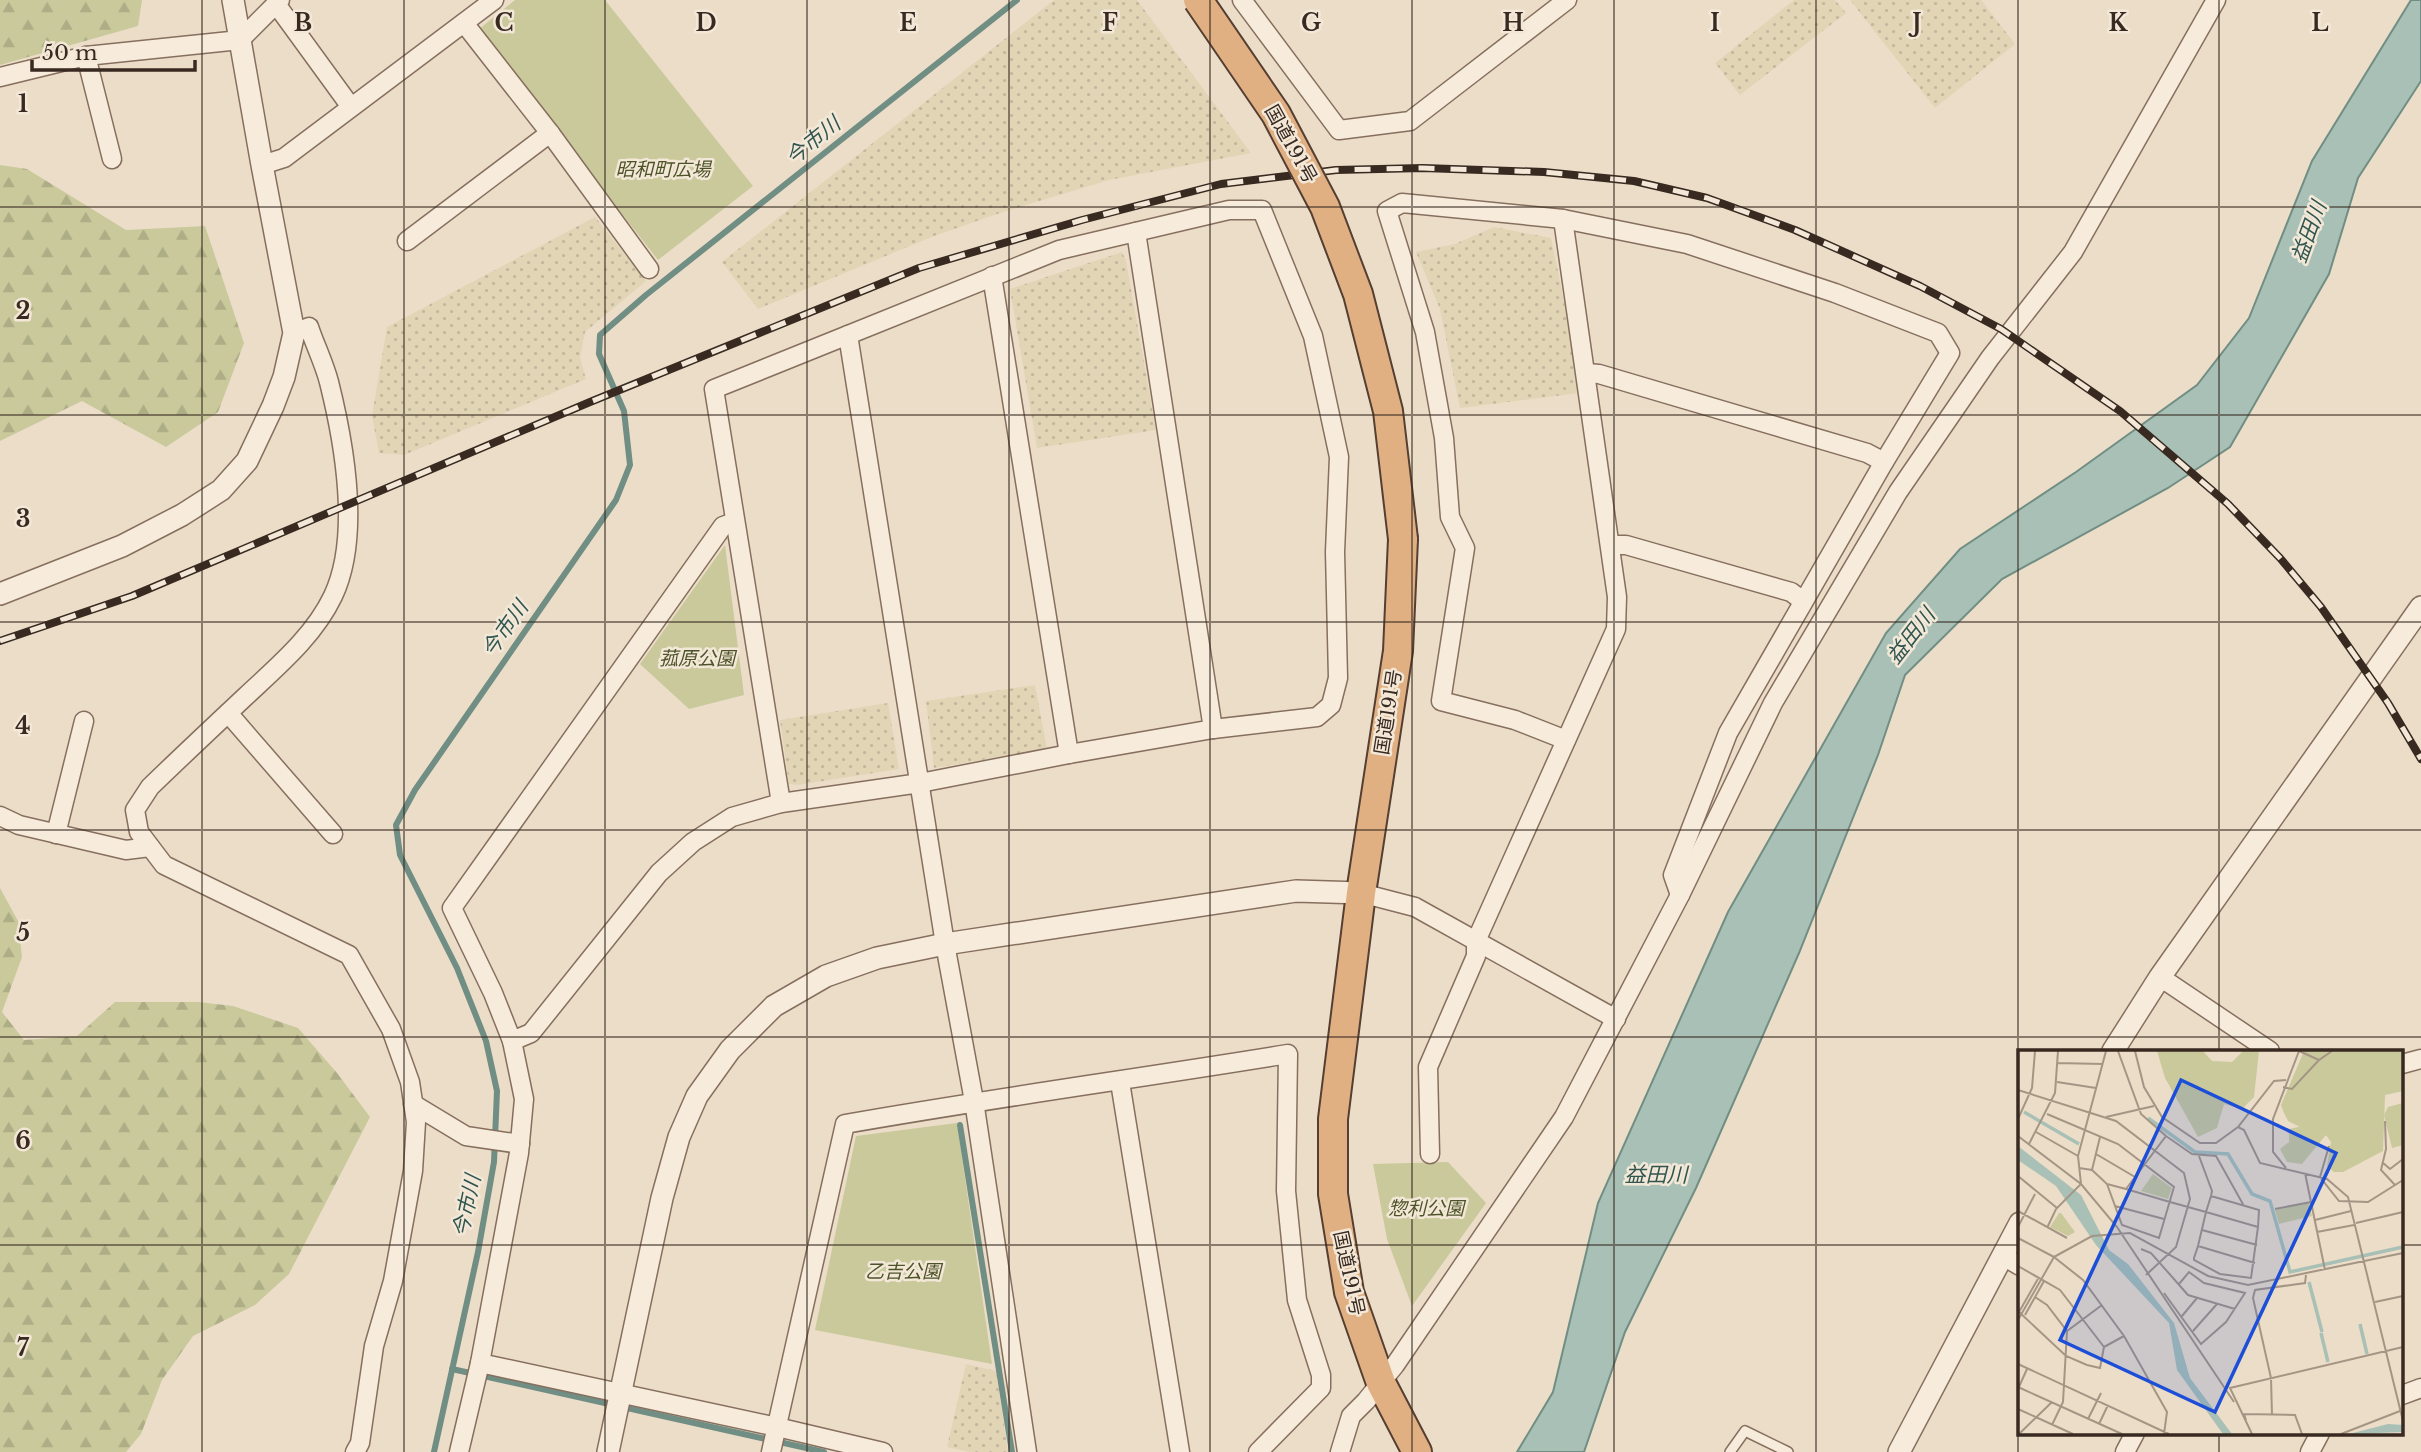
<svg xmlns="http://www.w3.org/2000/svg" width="2421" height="1452" font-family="'Libre Baskerville','Noto Sans JP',serif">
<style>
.farmland{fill:url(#farmland-dots)}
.green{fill:#c9c99c}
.forest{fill:url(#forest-firs)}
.water{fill:#a9c0b6;stroke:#708e83;stroke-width:2}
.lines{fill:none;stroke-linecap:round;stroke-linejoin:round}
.stream{stroke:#708e83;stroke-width:6}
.service-casing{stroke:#866f5e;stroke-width:12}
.minor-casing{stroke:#866f5e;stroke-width:21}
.tertiary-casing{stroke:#866f5e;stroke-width:24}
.trunk-casing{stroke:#553e32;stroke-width:32}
.service{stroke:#f7ebdb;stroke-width:9}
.minor{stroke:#f7ebdb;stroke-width:18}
.tertiary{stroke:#f7ebdb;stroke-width:21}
.trunk{stroke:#e0b082;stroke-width:28}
.rail-casing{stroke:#382921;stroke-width:8}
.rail{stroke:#f3e8d7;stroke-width:5;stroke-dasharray:16;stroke-linecap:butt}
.trunk-bridge-casing{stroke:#553e32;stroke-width:32;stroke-linecap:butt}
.trunk-bridge{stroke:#e0b082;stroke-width:28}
.grid{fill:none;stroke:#382921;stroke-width:2;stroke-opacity:0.55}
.labels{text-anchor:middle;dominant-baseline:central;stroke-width:5;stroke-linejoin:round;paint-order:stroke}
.street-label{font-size:19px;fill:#382921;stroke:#f3e8d7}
.park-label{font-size:19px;font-style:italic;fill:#4d5329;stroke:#f3e8d7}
.water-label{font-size:21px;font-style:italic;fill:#315650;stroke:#f3e8d7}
.inset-river{fill:none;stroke:#a9c0b6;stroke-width:3.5}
.inset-road{fill:none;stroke:#a49585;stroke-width:2}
.view{fill:#1d4ed8;fill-opacity:0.15;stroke:#1d4ed8;stroke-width:3.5}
.inset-edge{fill:none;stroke:#382921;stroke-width:3.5}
.grid-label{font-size:23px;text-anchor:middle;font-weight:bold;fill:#382921;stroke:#f3e8d7;stroke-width:5;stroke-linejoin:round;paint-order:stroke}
</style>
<defs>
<pattern id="farmland-dots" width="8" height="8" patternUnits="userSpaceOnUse" patternTransform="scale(1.75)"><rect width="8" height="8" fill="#e1d5b6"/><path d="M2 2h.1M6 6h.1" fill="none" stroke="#c2b79c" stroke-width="1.8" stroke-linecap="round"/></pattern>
<pattern id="forest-firs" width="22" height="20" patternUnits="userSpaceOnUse" patternTransform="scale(1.75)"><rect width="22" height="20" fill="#c9c99c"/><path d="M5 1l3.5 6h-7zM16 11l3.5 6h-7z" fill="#adad86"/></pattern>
</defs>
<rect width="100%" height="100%" fill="#ecddc8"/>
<g class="farmland">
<polygon points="1054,0 1137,0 1251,153 1109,180 1003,212 934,236 758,309 722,262"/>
<polygon points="1794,0 1835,0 1846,13 1740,95 1715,63"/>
<polygon points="1850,0 1981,0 2015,44 1935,108"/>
<polygon points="595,217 646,281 585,332 580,358 586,379 404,455 379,453 372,416 387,327"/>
<polygon points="1494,227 1551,238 1563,296 1579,393 1460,408 1440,309 1416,252 1455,244"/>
<polygon points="1122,252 1126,261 1156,430 1037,448 1010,289"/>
<polygon points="1035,685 1047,749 934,768 926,701"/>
<polygon points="888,703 899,769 798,785 789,784 780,720"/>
<polygon points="966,1364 996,1371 1008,1452 969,1452 947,1447"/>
</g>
<g class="green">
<polygon points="515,0 605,0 753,186 658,260 478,30"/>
<polygon points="725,545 744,695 689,709 640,664"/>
<polygon points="957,1123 992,1364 815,1330 856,1136"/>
<polygon points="1448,1162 1486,1203 1412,1306 1387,1239 1373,1164"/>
</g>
<g class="forest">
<polygon points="0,0 142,0 138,26 0,65"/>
<polygon points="0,165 27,169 126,230 205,226 244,343 218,412 166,447 82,401 0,441"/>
<polygon points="0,888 18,921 22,957 2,1012 24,1040 77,1036 115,1002 198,1002 233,1006 298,1028 337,1073 370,1117 289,1274 255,1305 193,1336 162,1380 141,1434 126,1452 0,1452"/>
</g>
<polygon class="water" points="2411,0 2421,0 2421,81 2358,178 2329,274 2230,447 2168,488 2002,579 1905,675 1878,755 1799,953 1696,1188 1625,1332 1584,1452 1517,1452 1553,1392 1598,1203 1728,912 1886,633 1960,549 2076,472 2197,385 2249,318 2312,161"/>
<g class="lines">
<g class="stream">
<polyline points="960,1125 1012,1452"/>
<polyline points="452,1369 824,1452"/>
<polyline points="434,1452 478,1252 494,1162 497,1091 486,1041 457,968 400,855 396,825 415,790 616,500 630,465 624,411 599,354 600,335 646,295 1017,0"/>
</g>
<defs>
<polyline id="service" points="1730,1452 1745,1431 1788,1452"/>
<g id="minor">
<polyline points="1242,0 1339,130 1410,121 1567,0"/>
<polyline points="276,4 351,107"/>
<polyline points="464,23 550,133 649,269"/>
<polyline points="86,56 112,159"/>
<polyline points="0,77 86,56 240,40 280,0"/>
<polyline points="262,165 284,158 494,0"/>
<polyline points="1136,232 1213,729"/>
<polyline points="407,241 550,133"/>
<polyline points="992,276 1069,754"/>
<path d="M294 333 309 327C315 345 324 363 329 382 344 442 361 537 333 596 314 636 278 666 246 696 214 726 182 756 150 787L135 810 139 832 164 865 349 955 391 1029 410 1082 416 1122 413 1171 393 1281 374 1346 360 1443 355 1452"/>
<polyline points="1586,373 1599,374 1867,453 1884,462"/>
<polyline points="734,522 723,526 452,908 493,993 512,1041 524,1099 519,1153 480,1363 777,1427 883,1452"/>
<polyline points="1610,545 1626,545 1791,592 1803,601"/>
<polyline points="228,713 333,834"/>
<polyline points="1566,740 1515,720 1441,701 1465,548 1450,517 1444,438 1425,332 1387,211 1402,203 1563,219 1687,244 1835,293 1938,333 1950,353 1884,462 1728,733 1673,875 1680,895"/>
<polyline points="781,803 714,389 848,335"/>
<polyline points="0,816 19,825 126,850 150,847"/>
<polyline points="56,834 84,721"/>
<polyline points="1361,893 1415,907 1616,1019"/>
<polyline points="2160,977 2270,1051"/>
<polyline points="512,1041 531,1033 659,873 693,842 732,817 781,803 920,783 1069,754 1213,729 1317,717 1331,705 1338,678 1335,552 1339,457 1313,336 1262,210 1229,210 1059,250 848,335 945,944 974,1101 1027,1452"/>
<polyline points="2402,1064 2421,1059"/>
<polyline points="1120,1082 1180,1452"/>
<polyline points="413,1104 466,1136 520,1144"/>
<polyline points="1430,1154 1428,1067 1476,956 1476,941 1616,629 1617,597 1563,219"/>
<polyline points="2003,1256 2020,1266"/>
<polyline points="2402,1395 2421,1388"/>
<polyline points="459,1452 480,1363"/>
<path d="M771 1452 845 1124C992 1098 1141 1078 1288 1054L1286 1191 1297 1300 1321 1375V1388L1258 1452"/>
<polyline points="1340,1452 1351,1416 1366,1401 1395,1365 1564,1117 1680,895 1773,703 1898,492 1990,358 2073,252 2216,0"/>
<polyline points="2125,1452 2135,1433"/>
<polyline points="2310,1452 2320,1433"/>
</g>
<g id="tertiary">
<polyline points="0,594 122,546 182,515 221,490 247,461 273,406 284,377 294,333 262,165 233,0"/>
<polyline points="2113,1051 2160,977 2421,607"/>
<polyline points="608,1452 662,1198 679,1137 697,1096 730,1050 774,1006 826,976 877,958 945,944 1296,891 1361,893"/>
<polyline points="1899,1452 2020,1223"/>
</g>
<polyline id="trunk" points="1403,539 1398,651 1361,893 1333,1119 1333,1194 1349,1292 1381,1383 1417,1452"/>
</defs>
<use href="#service" class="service-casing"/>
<use href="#minor" class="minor-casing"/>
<use href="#tertiary" class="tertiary-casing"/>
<use href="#trunk" class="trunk-casing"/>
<use href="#service" class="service"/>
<use href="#minor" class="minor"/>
<use href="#tertiary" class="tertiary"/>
<use href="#trunk" class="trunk"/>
<defs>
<polyline id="rail" points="0,641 132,596 590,402 919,268 1082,220 1221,184 1336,170 1423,168 1544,172 1634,181 1707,198 1795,230 1920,286 2001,329 2120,411 2228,504 2280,558 2321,607 2388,703 2421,759"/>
</defs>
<use href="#rail" class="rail-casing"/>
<use href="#rail" class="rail"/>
<defs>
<polyline id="trunk-bridge" points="1198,0 1276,114 1325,207 1358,294 1388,411 1403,539"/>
</defs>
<use href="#trunk-bridge" class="trunk-bridge-casing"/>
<use href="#trunk-bridge" class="trunk-bridge"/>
</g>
<path class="grid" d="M202 0V1452M404 0V1452M605 0V1452M807 0V1452M1009 0V1452M1210 0V1452M1412 0V1452M1614 0V1452M1816 0V1452M2018 0V1452M2219 0V1051M0 207H2421M0 415H2421M0 622H2421M0 830H2421M0 1037H2421M0 1245H2020M2402 1245H2421M2219 1433V1452"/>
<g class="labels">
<g class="street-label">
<text transform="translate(1291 144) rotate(61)">国道191号</text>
<text transform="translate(1388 712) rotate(-81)">国道191号</text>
<text transform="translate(1349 1273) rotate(78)">国道191号</text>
</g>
<g class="park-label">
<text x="663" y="169">昭和町広場</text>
<text x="697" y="658">菰原公園</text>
<text x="1426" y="1208">惣利公園</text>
<text x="903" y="1271">乙吉公園</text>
</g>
<g class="water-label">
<text transform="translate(813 141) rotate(-39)">今市川</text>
<text transform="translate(2309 232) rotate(-70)">益田川</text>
<text transform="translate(505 629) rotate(-55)">今市川</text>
<text transform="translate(1911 636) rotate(-52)">益田川</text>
<text x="1656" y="1175">益田川</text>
<text transform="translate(467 1206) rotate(-78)">今市川</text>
</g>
</g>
<g transform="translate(2018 1050)">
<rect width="385" height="385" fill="#ecddc8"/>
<path d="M286 1H348L317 88 286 79 270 71 266 63 263 55ZM385 53V95L374 98 366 65 370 57ZM135 124 154 138 150 149 123 141ZM291 153 294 166 261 174 257 160ZM41 163H43L57 182 50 186 32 177Z" fill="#c9c99c"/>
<path d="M139 1H185L194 11 214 12 225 1H241L236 47 224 59 206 54 199 78 180 87 147 28ZM321 1H382L385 5V41L367 45 365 101 325 122H316L309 116 313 92 308 85 284 114 269 112 262 99 271 92V79L289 75 298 46 278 52V45Z" fill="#c9c99c"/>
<path d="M0 96 63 145 91 200 110 214 156 273 172 328 214 384H205L159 320 151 273 78 195 38 136 0 110ZM370 374 385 375V382L331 384Z" fill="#a9c0b6"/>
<path class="inset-river" d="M6 62 61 94M130 68 177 102 210 104 234 144 252 151 272 222 385 197M291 232 304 282M342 274 349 304M303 283 310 312"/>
<path class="inset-road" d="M100 1 123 64 148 86M117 1 126 37 144 67 182 93H198L220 77 256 31 268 30M281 1 301 10 314 1M39 13 85 14M39 32 78 38M265 37 274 39 301 10M0 40 98 71 166 123 172 149 158 197 128 225M29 64 100 94 156 137 141 188 104 175 89 134 74 120 61 118M88 67 136 56M0 69 14 38 17 1M367 71 368 99 363 120 377 135M220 77 226 80 242 113 309 129 330 147 385 371M18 82 60 106M0 86 63 134 99 177 216 352M11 94 37 43 40 1M311 96 302 127 321 151 350 152 385 130M78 104 117 127M364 112 372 119 385 109M268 118 255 102V69L281 1M74 120 82 87M287 123 307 220M0 126 39 158M89 134 108 139 152 152 188 162 240 177 233 228 202 224 176 210V208L180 196 188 162 193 146 194 141 181 106M108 139 148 86 174 104 198 106 226 156M193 146 241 160 240 177M97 156 146 169M257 159 293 152M0 161 49 188M297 170 333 161M338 173 385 162M0 177 17 144M29 178 38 159 63 134 60 106 88 1M184 180 239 195M299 182 336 175M0 188 36 207 74 186 112 183 190 226 230 235 385 203M180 196 237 213M123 199 133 203 170 245 217 259M36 207 65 230 106 286 149 362 146 384M0 216 42 240 86 297M146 243 183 294 208 272 227 243 186 233 171 222 161 234M17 247 29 255 49 281 84 255M357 252 385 246M0 261 48 306 69 315 82 318 86 297 106 286M1 262 21 227M7 265 26 231M164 266 179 248M0 270 36 207M175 281 199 254M0 314 151 384M0 337 104 384M0 339 9 319M0 359 55 384M254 365 253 328 235 248 237 240 287 233 288 225M70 369 83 343M228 370 226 364 277 365 284 384M81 374 90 355M34 375 45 352 49 281M1 384 34 352M234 384 212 338 385 297M323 384 382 361"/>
<path class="view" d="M163 30 318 103 197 362 42 290Z"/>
<rect width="385" height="385" class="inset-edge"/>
</g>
<g class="grid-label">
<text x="303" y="31">B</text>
<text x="504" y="31">C</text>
<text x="706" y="31">D</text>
<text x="908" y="31">E</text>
<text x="1110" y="31">F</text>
<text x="1311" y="31">G</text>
<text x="1513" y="31">H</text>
<text x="1715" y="31">I</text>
<text x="1917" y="31">J</text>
<text x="2118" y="31">K</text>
<text x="2320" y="31">L</text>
<text x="23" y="112">1</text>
<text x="23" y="319">2</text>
<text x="23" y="527">3</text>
<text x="23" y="734">4</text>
<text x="23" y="941">5</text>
<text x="23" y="1149">6</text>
<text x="23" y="1356">7</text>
</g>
<path d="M32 60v10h163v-10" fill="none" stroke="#382921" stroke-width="3.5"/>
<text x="42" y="60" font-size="21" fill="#382921" stroke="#f3e8d7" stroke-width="5" paint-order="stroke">50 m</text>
</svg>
